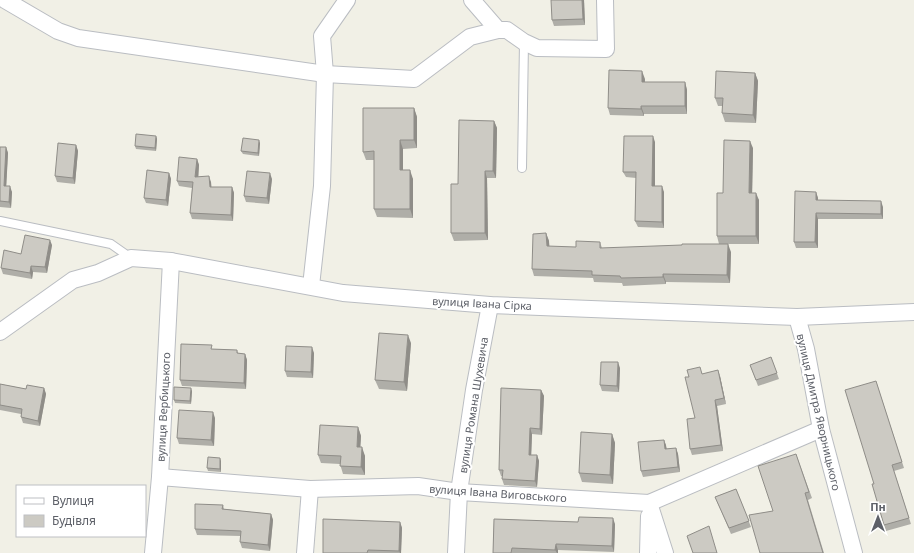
<svg xmlns="http://www.w3.org/2000/svg" width="914" height="553" font-family="'Noto Sans',sans-serif">
<style>
.lines{fill:none;stroke-linecap:round;stroke-linejoin:round}
.service-casing{stroke:#babdc2;stroke-width:10}
.minor-casing{stroke:#babdc2;stroke-width:18}
.service{stroke:#fff;stroke-width:8}
.minor{stroke:#fff;stroke-width:16}
.wall{fill:#afaea8}
.shaded-wall{fill:#8f8d88}
.building{fill:#cccac3;stroke:#8f8d88}
.labels{text-anchor:middle;dominant-baseline:central;stroke-width:4;stroke-linejoin:round;paint-order:stroke}
.street-label{font-size:11px;fill:#5d6068;stroke:#fff}
</style>
<rect width="100%" height="100%" fill="#f1f0e6"/>
<g class="lines">
<defs>
<g id="service">
<polyline points="522,168 524,42"/>
<polyline points="0,221 111,244 131,258"/>
</g>
<g id="minor">
<polyline points="5,0 58,31 78,38 325,74 414,79 470,37 498,30 507,30 524,42 537,48 606,49 605,0"/>
<polyline points="472,0 498,30"/>
<polyline points="311,286 322,186 325,74 322,36 347,0"/>
<polyline points="797,317 806,349 821,429 854,553"/>
<polyline points="0,332 73,280 98,273 131,258 171,261 343,293 490,305 797,317 914,312"/>
<polyline points="160,477 310,489 418,486 459,492 649,503 821,429"/>
<polyline points="649,503 665,553"/>
<polyline points="153,553 160,477 171,261"/>
<polyline points="305,553 310,489"/>
<polyline points="456,553 459,492 474,390 490,305"/>
<polyline points="648,553 649,516"/>
</g>
</defs>
<use href="#service" class="service-casing"/>
<use href="#minor" class="minor-casing"/>
<use href="#service" class="service"/>
<use href="#minor" class="minor"/>
</g>
<g class="wall">
<polygon points="584,0 585,25 554,26 552,20"/>
<polygon points="755,73 758,81 756,123 725,122 722,113 723,106 718,106 715,98"/>
<polygon points="645,79 645,82 685,82 687,90 687,114 644,114 644,116 610,115 608,108"/>
<polygon points="414,108 417,117 417,148 403,149 403,170 413,179 413,218 377,217 374,209 374,160 366,160 363,152"/>
<polygon points="494,121 497,128 496,178 487,178 488,240 454,241 451,233 458,184"/>
<polygon points="156,136 157,139 156,151 136,149 135,146"/>
<polygon points="655,142 655,186 664,192 664,228 638,227 635,221 636,178 626,177 623,172"/>
<polygon points="260,143 259,156 243,154 241,151"/>
<polygon points="76,145 78,151 75,184 57,182 55,176"/>
<polygon points="0,147 6,147 8,153 6,186 12,192 11,208 0,207"/>
<polygon points="753,148 752,193 759,200 759,244 719,244 717,236 723,193"/>
<polygon points="197,159 199,165 198,177 211,182 211,187 232,187 234,193 233,221 192,219 190,213 192,188 179,186 177,181"/>
<polygon points="169,173 171,179 168,206 146,203 144,198"/>
<polygon points="272,179 269,204 246,202 244,196"/>
<polygon points="816,192 818,198 818,200 883,207 883,219 818,219 818,248 796,248 794,242"/>
<polygon points="546,233 549,241 549,247 576,247 600,242 602,248 731,252 730,283 666,282 666,284 623,286 622,283 594,282 593,278 534,276 532,269"/>
<polygon points="52,245 47,273 33,272 32,279 3,274 1,268 21,254"/>
<polygon points="411,343 407,391 379,389 375,380"/>
<polygon points="213,349 237,350 238,353 245,354 247,360 246,389 182,386 180,380"/>
<polygon points="314,353 313,378 287,377 285,371"/>
<polygon points="771,357 779,379 758,386 750,365"/>
<polygon points="620,368 619,392 602,391 600,385"/>
<polygon points="703,374 720,376 726,404 717,406 723,451 692,455 690,449 695,418"/>
<polygon points="876,381 904,468 894,471 911,524 886,531 884,525 874,484"/>
<polygon points="0,384 26,389 44,388 46,394 40,426 23,423 21,417 21,414 0,410"/>
<polygon points="541,390 544,396 542,435 532,434 531,455 537,455 539,461 537,487 504,485 502,479 502,476 501,476 499,470"/>
<polygon points="192,391 191,404 175,403 174,400"/>
<polygon points="215,418 214,446 179,444 177,438"/>
<polygon points="358,427 361,436 360,447 365,456 365,475 343,474 340,464 321,463 318,455"/>
<polygon points="612,434 615,443 613,484 582,482 579,473"/>
<polygon points="664,440 667,449 676,448 678,454 680,472 643,477 641,471"/>
<polygon points="796,454 812,498 808,500 824,553 760,553 773,511"/>
<polygon points="221,461 221,472 208,471 207,468"/>
<polygon points="736,489 751,527 731,534 715,497"/>
<polygon points="223,505 224,509 271,514 273,520 270,551 242,548 240,542 241,536 197,535 195,529"/>
<polygon points="494,519 615,524 614,552 558,550 558,553 493,553"/>
<polygon points="400,522 402,528 401,553 323,553"/>
</g>
<g class="shaded-wall">
<polygon points="582,0 584,0 585,25 583,19"/>
<polygon points="642,71 645,79 644,90 642,82"/>
<polygon points="755,73 758,81 756,123 753,115"/>
<polygon points="685,82 687,90 687,114 685,106"/>
<polygon points="641,106 644,114 644,116 641,109"/>
<polygon points="414,108 417,117 417,148 414,140"/>
<polygon points="494,121 497,128 496,178 493,171"/>
<polygon points="156,136 157,139 156,151 155,148"/>
<polygon points="653,136 655,142 655,192 652,186"/>
<polygon points="259,140 260,143 259,156 258,153"/>
<polygon points="400,140 403,149 403,179 400,170"/>
<polygon points="750,141 753,148 752,200 749,193"/>
<polygon points="76,145 78,151 75,184 73,178"/>
<polygon points="6,147 8,153 6,191 4,186"/>
<polygon points="197,159 199,165 198,182 195,177"/>
<polygon points="410,170 413,179 413,218 410,209"/>
<polygon points="485,171 487,178 488,240 485,233"/>
<polygon points="169,173 171,179 168,206 166,200"/>
<polygon points="270,173 272,179 269,204 267,198"/>
<polygon points="209,176 211,182 212,192 210,187"/>
<polygon points="10,186 12,192 11,208 9,202"/>
<polygon points="662,186 664,192 664,228 662,222"/>
<polygon points="232,187 234,193 233,221 231,215"/>
<polygon points="816,192 818,198 818,206 816,200"/>
<polygon points="756,193 759,200 759,244 756,236"/>
<polygon points="881,201 883,207 883,219 881,214"/>
<polygon points="816,213 818,219 818,248 815,242"/>
<polygon points="546,233 549,241 550,254 547,246"/>
<polygon points="50,240 52,245 47,273 45,267"/>
<polygon points="728,244 731,252 730,283 727,275"/>
<polygon points="31,266 33,272 32,279 30,273"/>
<polygon points="663,274 666,282 666,284 663,277"/>
<polygon points="408,335 411,343 407,391 404,382"/>
<polygon points="312,347 314,353 313,378 311,372"/>
<polygon points="245,354 247,360 246,389 244,383"/>
<polygon points="618,362 620,368 619,392 617,386"/>
<polygon points="718,370 720,376 726,404 724,398"/>
<polygon points="44,388 46,394 40,426 38,421"/>
<polygon points="191,388 192,391 191,404 190,401"/>
<polygon points="541,390 544,396 542,435 540,429"/>
<polygon points="715,400 717,406 723,451 721,445"/>
<polygon points="213,412 215,418 214,446 211,440"/>
<polygon points="358,427 361,436 360,455 357,447"/>
<polygon points="530,428 532,434 531,461 529,455"/>
<polygon points="612,434 615,443 613,484 610,475"/>
<polygon points="664,440 666,445 667,455 665,449"/>
<polygon points="362,447 365,456 365,475 361,467"/>
<polygon points="676,448 678,454 680,472 678,467"/>
<polygon points="537,455 539,461 537,487 535,481"/>
<polygon points="220,458 221,461 221,472 220,469"/>
<polygon points="271,514 273,520 270,551 268,545"/>
<polygon points="613,518 615,524 614,552 612,546"/>
<polygon points="400,522 402,528 401,553 400,553 399,551"/>
<polygon points="556,544 558,550 558,553 557,553 555,550"/>
</g>
<g class="building">
<polygon points="551,0 582,0 583,19 552,20"/>
<polygon points="609,70 642,71 642,82 685,82 685,106 641,106 641,109 608,108"/>
<polygon points="716,71 755,73 753,115 722,113 723,98 715,98"/>
<polygon points="363,108 414,108 414,140 400,140 400,170 410,170 410,209 374,209 374,151 363,152"/>
<polygon points="459,120 494,121 493,171 485,171 485,233 451,233 451,184 458,184"/>
<polygon points="136,134 156,136 155,148 135,146"/>
<polygon points="624,136 653,136 652,186 662,186 662,222 635,221 636,172 623,172"/>
<polygon points="243,138 259,140 258,153 241,151"/>
<polygon points="724,140 750,141 749,193 756,193 756,236 717,236 717,193 723,193"/>
<polygon points="58,143 76,145 73,178 55,176"/>
<polygon points="0,147 6,147 4,186 10,186 9,202 0,201"/>
<polygon points="179,157 197,159 195,177 209,176 210,187 232,187 231,215 190,213 193,182 177,181"/>
<polygon points="147,170 169,173 166,200 144,198"/>
<polygon points="247,171 270,173 267,198 244,196"/>
<polygon points="795,191 816,192 816,200 881,201 881,214 816,213 815,242 794,242"/>
<polygon points="546,233 547,246 576,247 576,241 600,242 600,248 682,245 682,244 728,244 727,275 663,274 663,277 621,278 620,276 592,275 592,271 532,269 533,234"/>
<polygon points="25,235 50,240 45,267 31,266 30,273 1,268 4,250 21,254"/>
<polygon points="379,333 408,335 404,382 375,380"/>
<polygon points="181,344 212,345 211,349 237,350 237,353 245,354 244,383 180,380"/>
<polygon points="286,346 312,347 311,372 285,371"/>
<polygon points="771,357 777,373 756,380 750,365"/>
<polygon points="601,362 618,362 617,386 600,385"/>
<polygon points="700,367 702,374 718,370 724,398 715,400 721,445 690,449 687,419 695,418 685,377 689,377 687,370"/>
<polygon points="876,381 902,462 892,465 909,518 884,525 872,484 874,484 845,390"/>
<polygon points="0,384 26,389 27,385 44,388 38,421 21,417 22,409 0,405"/>
<polygon points="174,387 191,388 190,401 174,400"/>
<polygon points="501,388 541,390 540,429 530,428 529,455 537,455 535,481 502,479 503,470 499,470"/>
<polygon points="179,410 213,412 211,440 177,438"/>
<polygon points="320,425 358,427 357,447 362,447 361,467 340,466 341,456 318,455"/>
<polygon points="581,432 612,434 610,475 579,473"/>
<polygon points="664,440 665,449 676,448 678,467 641,471 638,442"/>
<polygon points="796,454 809,492 805,493 823,553 760,553 749,515 773,511 758,466"/>
<polygon points="208,457 220,458 220,469 207,468"/>
<polygon points="736,489 749,521 729,528 715,497"/>
<polygon points="195,504 223,505 222,509 271,514 268,545 240,542 241,531 195,529"/>
<polygon points="579,517 613,518 612,546 556,544 555,550 512,548 511,553 493,553 494,519 578,522"/>
<polygon points="323,519 400,522 399,551 368,550 367,553 323,553"/>
<polygon points="709,526 717,553 693,553 687,536"/>
</g>
<g class="labels">
<g class="street-label">
<text transform="translate(482 303) rotate(3)">вулиця Івана Сірка</text>
<text transform="translate(473 405) rotate(-81)">вулиця Романа Шухевича</text>
<text transform="translate(163 407) rotate(-87)">вулиця Вербицького</text>
<text transform="translate(819 412) rotate(77)">вулиця Дмитра Яворницького</text>
<text transform="translate(498 493) rotate(4)">вулиця Івана Виговського</text>
</g>
</g>
<rect x="16" y="485" width="130" height="52" fill="#ffffff" stroke="#bebfc3"/>
<rect x="24" y="498" width="20" height="6" fill="#ffffff" stroke="#bebfc3"/>
<text x="52" y="505" font-size="12" fill="#5d6068">Вулиця</text>
<rect x="24" y="515" width="20" height="12" fill="#cccac3" stroke="#bebfc3"/>
<text x="52" y="525" font-size="12" fill="#5d6068">Будівля</text>
<g transform="translate(878 517)" stroke="#ffffff" stroke-width="3" paint-order="stroke">
<path d="M0-3L7 15L0 10L-7 15Z" fill="#5d6068"/>
<text y="-6" font-size="11" font-weight="bold" text-anchor="middle" fill="#5d6068">Пн</text>
</g>
</svg>
